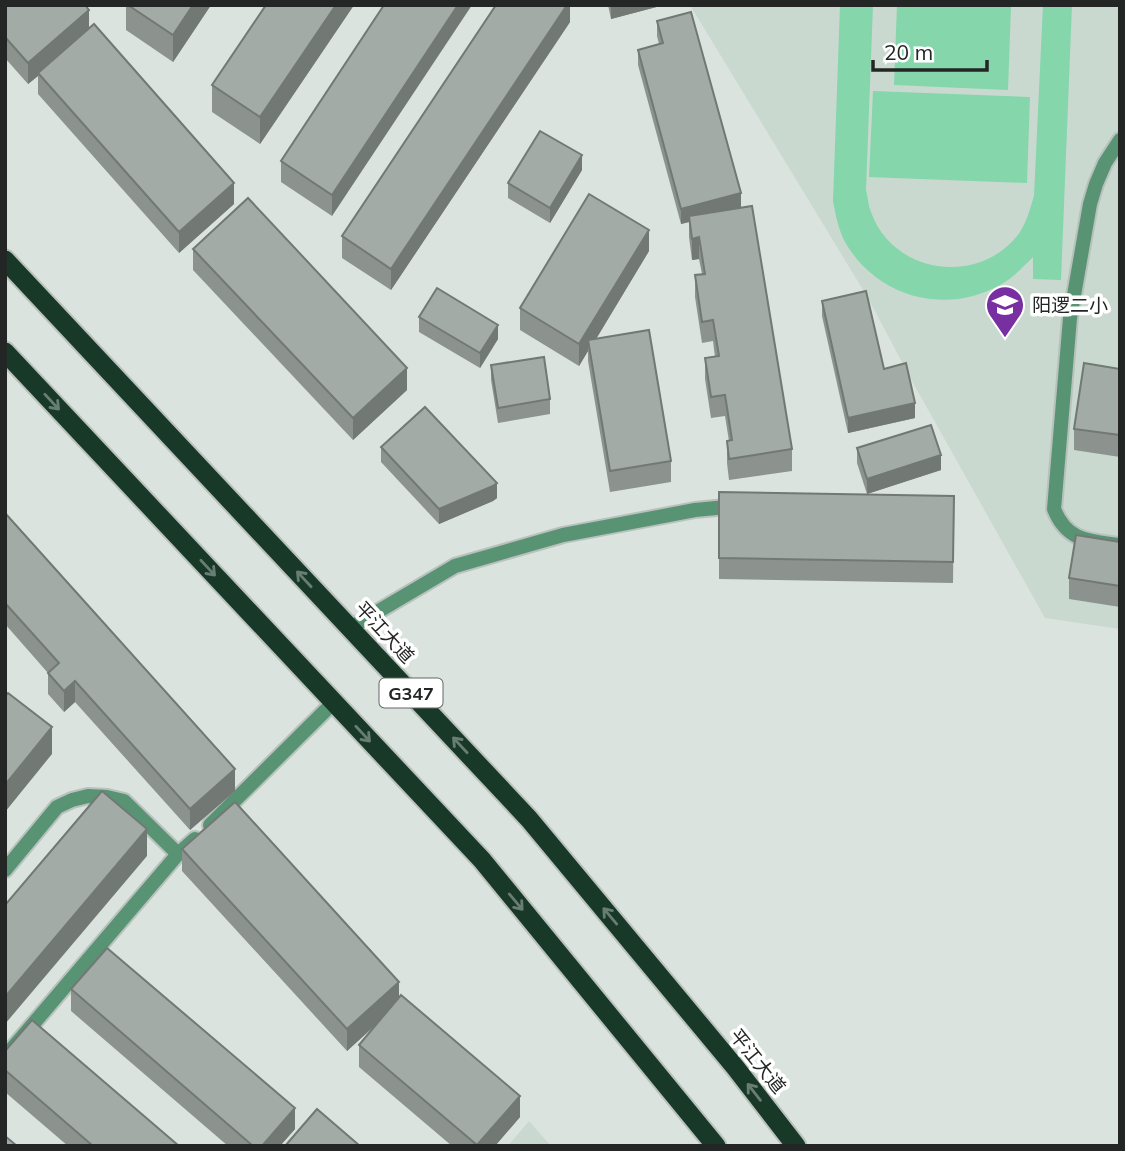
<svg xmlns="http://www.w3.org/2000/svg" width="1125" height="1151" font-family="Mulish,'Noto Sans SC',sans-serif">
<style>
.built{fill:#c9d9cf}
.green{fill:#85d6ab}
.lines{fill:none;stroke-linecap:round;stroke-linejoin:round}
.service-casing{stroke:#b9c1bd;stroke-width:18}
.trunk-casing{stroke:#b9c1bd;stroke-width:23}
.service{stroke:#589474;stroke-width:14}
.trunk{stroke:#183828;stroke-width:19}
.wall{fill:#8c938f}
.shaded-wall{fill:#727874}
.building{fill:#a3aba6;stroke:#727874;stroke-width:2}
.oneway{stroke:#697e73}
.labels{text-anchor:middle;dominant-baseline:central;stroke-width:7;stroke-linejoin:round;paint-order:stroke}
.shield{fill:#fff;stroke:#656766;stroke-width:2}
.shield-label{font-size:18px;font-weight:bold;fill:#232624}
.poi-label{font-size:19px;fill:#232624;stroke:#fff;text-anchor:start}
.street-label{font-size:19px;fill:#232624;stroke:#fff}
</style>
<rect width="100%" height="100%" fill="#dae3de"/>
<g class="built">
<polygon points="690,5 1120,5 1120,629 1045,618 912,381 868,298"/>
<polygon points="529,1121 551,1146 508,1146"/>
</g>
<g class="green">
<path d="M840 5H873L866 190C868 197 868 205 871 212 893 275 981 287 1020 232 1027 221 1030 209 1034 196L1043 5H1072L1061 280 1033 279V257C1023 267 1013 278 1000 285 946 315 881 298 848 247 839 233 836 217 833 201Z"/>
<polygon points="897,5 1011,5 1008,90 894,85"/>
<polygon points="873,91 1030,97 1027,183 869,177"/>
</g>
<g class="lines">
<defs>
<g id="service">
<path d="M1120 140 1105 163 1096 184 1090 204 1070 318 1054 509C1067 542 1090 541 1120 545"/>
<polyline points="350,628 455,566 563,535 695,510 737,506"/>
<polyline points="210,825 334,702"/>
<polyline points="5,870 57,807 72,800 88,796 107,797 124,801 178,854"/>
<polyline points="5,1057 178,854 195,839"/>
</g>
<g id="trunk">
<polyline points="5,260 529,819 735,1067 796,1146"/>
<polyline points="5,352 482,860 716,1146"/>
</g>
</defs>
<use href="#service" class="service-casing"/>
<use href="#trunk" class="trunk-casing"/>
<use href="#service" class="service"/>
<use href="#trunk" class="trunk"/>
</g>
<g class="wall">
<polygon points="5,5 89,28 234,204 179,253 38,94 38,76 28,84 5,58"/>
<polygon points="126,5 211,5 173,62 126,30"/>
<polygon points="266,5 354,5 260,144 212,112 212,85"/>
<polygon points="384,5 332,216 281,182 281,161"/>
<polygon points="567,5 570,5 570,22 391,290 342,258 342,236"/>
<polygon points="608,5 664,5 611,19"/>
<polygon points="657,21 741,207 792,449 792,471 729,480 727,463 727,441 729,441 725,416 711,418 705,379 705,358 715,357 713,341 702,343 695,297 695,275 702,274 699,259 692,260 689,237 689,222 681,224 638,65 638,50 659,44 657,36"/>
<polygon points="582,170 550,223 508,198 508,183"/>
<polygon points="193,249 407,390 353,440 193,270"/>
<polygon points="649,251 596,339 671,461 671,482 610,492 588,361 588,351 579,366 520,330 520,308"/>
<polygon points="822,301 915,418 848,433 822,316"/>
<polygon points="419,317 498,339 480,368 419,332"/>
<polygon points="491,365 550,399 550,414 498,423 491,380"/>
<polygon points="1120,369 1120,457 1074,450 1074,429"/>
<polygon points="381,447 497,498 493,501 439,524 381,462"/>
<polygon points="857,448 941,470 867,494 857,463"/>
<polygon points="719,492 954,496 953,583 719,579"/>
<polygon points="5,513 235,791 190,830 75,702 64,712 48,694 48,673 5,624"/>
<polygon points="1120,542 1120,607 1069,599 1069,578"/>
<polygon points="182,849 399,997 520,1117 495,1146 452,1146 359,1067 359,1045 377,1023 347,1051 182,871"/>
<polygon points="71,989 295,1129 280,1146 228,1146 71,1011"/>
<polygon points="5,1051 179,1146 68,1146 5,1092"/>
</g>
<g class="shaded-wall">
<polygon points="193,5 211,5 173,62 173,35"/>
<polygon points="336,5 354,5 260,144 260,117"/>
<polygon points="458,5 472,5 332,216 332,195"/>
<polygon points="567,5 570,5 570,22 391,290 391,269"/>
<polygon points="611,5 664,5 611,19"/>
<polygon points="89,10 89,31 38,73 38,76 28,84 28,63"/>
<polygon points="582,155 582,170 550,223 550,208"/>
<polygon points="234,183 234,204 179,253 179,232"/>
<polygon points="741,193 741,208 689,216 689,222 681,224 681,209"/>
<polygon points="649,230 649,251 590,349 588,340 588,351 579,366 579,344"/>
<polygon points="699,237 699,259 692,260 692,239"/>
<polygon points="498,325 498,339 480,368 480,353"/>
<polygon points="407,368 407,390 353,440 353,418"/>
<polygon points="915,403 915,418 848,433 848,418"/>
<polygon points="941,455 941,470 867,494 867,479"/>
<polygon points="497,483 497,498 493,501 439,524 439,509"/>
<polygon points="75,681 75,702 64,712 64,691"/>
<polygon points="52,727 52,754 5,812 5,785"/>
<polygon points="235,769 235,791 190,830 190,809"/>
<polygon points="147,829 147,856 5,1024 5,997"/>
<polygon points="399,982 399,1004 347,1051 347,1029"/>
<polygon points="520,1096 520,1117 495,1146 477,1146"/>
<polygon points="295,1108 295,1129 280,1146 262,1146"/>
</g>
<g class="building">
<polygon points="5,5 85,5 89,10 28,63 5,37"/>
<polygon points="128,5 193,5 173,35"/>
<polygon points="266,5 336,5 260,117 212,85"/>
<polygon points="384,5 458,5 332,195 281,161"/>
<polygon points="496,5 567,5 391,269 342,236"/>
<polygon points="691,12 741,193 681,209 638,50 663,43 657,21"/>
<polygon points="94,24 234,183 179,232 38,73"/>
<polygon points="540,131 582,155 550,208 508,183"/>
<polygon points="589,194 649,230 579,344 520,308"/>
<polygon points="248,198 407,368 353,418 193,249"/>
<polygon points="752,206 792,449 729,459 727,441 732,440 725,395 711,397 705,358 719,356 713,320 702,322 695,275 705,274 699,237 692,239 689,216"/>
<polygon points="437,288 498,325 480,353 419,317"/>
<polygon points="866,291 884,369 906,363 915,403 848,418 822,301"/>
<polygon points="649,330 671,461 610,471 588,340"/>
<polygon points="544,357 550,399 498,408 491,365"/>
<polygon points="1084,363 1120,369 1120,435 1074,429"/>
<polygon points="425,407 497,483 493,486 439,509 381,447"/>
<polygon points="931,425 941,455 867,479 857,448"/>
<polygon points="719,492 954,496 953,562 719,558"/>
<polygon points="5,513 235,769 190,809 75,681 64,691 48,673 59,663 5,603"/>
<polygon points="1076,535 1120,542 1120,586 1069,578"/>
<polygon points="8,693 52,727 5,785 5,696"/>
<polygon points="102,791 147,829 5,997 5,905"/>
<polygon points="235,802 399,982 347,1029 182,849"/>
<polygon points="107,948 295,1108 262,1146 253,1146 71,989"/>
<polygon points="401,995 520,1096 477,1145 359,1045"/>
<polygon points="32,1020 179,1146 93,1146 5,1070 5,1051"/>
<polygon points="317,1109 360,1146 285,1146"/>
<polygon points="5,1136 17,1146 5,1146"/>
</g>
<defs><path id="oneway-shaft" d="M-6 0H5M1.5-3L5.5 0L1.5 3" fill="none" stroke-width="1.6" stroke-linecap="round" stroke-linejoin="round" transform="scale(1.75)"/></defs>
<g class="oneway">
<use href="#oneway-shaft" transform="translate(52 402) rotate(47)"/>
<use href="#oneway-shaft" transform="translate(208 568) rotate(47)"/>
<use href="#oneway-shaft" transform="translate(304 579) rotate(-133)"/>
<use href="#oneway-shaft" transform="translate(363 734) rotate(47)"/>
<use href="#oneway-shaft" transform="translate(460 745) rotate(-133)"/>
<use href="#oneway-shaft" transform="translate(516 902) rotate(50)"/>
<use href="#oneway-shaft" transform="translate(610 916) rotate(-130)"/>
<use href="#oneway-shaft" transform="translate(754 1092) rotate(-128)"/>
</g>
<defs>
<symbol id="school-pin" viewBox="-11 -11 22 30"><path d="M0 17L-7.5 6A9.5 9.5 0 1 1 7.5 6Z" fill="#772fa2" stroke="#fff"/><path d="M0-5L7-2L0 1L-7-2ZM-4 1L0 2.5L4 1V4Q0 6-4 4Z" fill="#fff"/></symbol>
</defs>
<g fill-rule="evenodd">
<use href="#school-pin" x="983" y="283" width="44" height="60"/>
</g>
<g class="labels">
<rect class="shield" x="379.5" y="678.5" width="63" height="29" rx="5"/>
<g class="shield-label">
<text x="411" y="693">G347</text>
</g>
<g class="poi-label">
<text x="1032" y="305">阳逻二小</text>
</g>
<g class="street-label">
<text transform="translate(385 632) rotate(47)">平江大道</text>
<text transform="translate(758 1061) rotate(51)">平江大道</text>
</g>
</g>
<rect width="1125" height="1151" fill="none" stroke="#232624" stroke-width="14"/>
<path d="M873 60v10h114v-10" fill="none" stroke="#232624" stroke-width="3.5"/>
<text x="884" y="60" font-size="21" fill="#232624" stroke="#ffffff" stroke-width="5" paint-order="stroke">20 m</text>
</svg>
